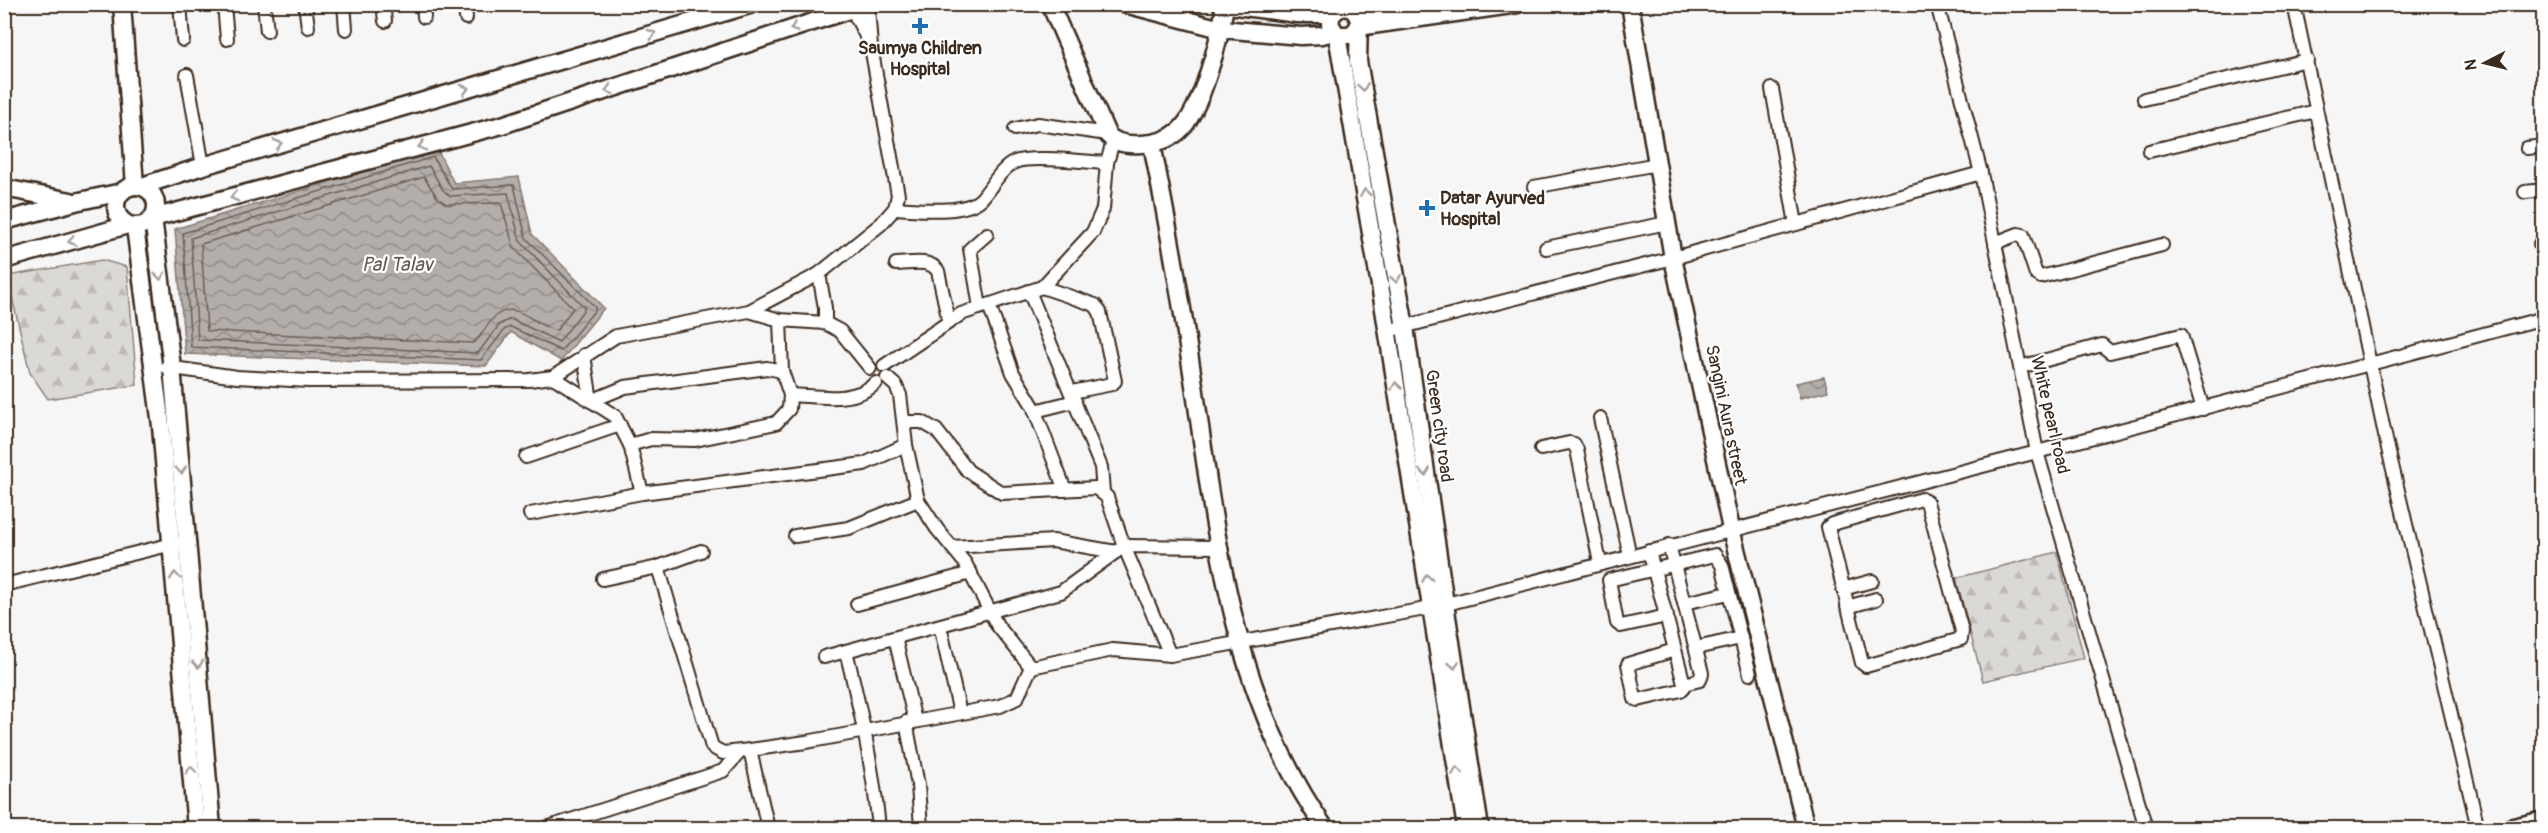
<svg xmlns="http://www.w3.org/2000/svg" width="2548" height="833" font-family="Pangolin,sans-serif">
<defs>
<pattern id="forest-firs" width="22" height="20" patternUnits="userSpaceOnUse" patternTransform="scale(1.5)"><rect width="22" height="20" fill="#dbd9d6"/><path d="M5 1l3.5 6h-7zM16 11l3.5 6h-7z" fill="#bdbab7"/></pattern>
<pattern id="water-waves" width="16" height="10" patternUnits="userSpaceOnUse" patternTransform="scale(1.5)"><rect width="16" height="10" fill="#b4aeaa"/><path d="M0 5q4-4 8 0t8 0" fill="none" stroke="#948e8a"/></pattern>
</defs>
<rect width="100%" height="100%" fill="#f7f6f6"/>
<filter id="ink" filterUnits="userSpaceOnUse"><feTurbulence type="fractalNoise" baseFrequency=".0167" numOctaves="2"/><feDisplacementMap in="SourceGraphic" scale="12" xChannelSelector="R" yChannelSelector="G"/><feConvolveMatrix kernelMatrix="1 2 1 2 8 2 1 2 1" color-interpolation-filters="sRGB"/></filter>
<g filter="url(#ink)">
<g fill="url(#forest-firs)" stroke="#8b827a" stroke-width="1.5">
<polygon points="102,260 127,267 137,385 48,399 30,373 7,276"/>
<polygon points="2057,552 2084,658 1983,681 1956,578"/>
</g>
<g fill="url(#water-waves)" stroke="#847972" stroke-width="1.5">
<polygon points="437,149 454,183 519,177 532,234 604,308 561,361 511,332 486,366 185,354 175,229"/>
<polygon points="1824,377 1828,391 1800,398 1796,383"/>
</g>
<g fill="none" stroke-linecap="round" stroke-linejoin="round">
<g stroke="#6b5f56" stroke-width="1.5">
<polygon points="433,157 452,189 514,185 526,238 595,307 595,310 561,351 511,327 505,329 481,360 191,347 183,233"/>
<polygon points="429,166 443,190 450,196 508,193 520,241 585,308 559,342 511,319 500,324 478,353 198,340 191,238"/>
<path d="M424,177L437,197L446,204L501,203L514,248L573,308L557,330C537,329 519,299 497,315C487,322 483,336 473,343L207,331L201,244Z"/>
</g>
<defs>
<g id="street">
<polyline points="180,4 183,40"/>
<polyline points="224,4 227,39"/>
<polyline points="264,4 267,31"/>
<polyline points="305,4 308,27"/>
<polyline points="344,4 346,29"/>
<polyline points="383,4 385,21"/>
<polyline points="423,4 424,17"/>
<polyline points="465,4 466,18"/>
<polyline points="1937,4 1981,173 2037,452 2146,828"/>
<polyline points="2294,4 2386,440 2478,828"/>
<polyline points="853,11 868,40"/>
<polyline points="187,75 203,166"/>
<polyline points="1772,89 1796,224"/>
<polyline points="2144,99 2307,60"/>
<polyline points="1015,129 1038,124 1107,134"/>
<polyline points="2527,148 2544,146"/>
<polyline points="2149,151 2316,111"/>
<polyline points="1534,187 1657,164"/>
<polyline points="2525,192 2544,190"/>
<path d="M895,208C917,209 964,215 981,199C992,187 1000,169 1015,162C1031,155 1087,162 1107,163"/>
<polyline points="1995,243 2018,234 2023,235 2036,274 2041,277 2162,245"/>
<polyline points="2540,244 2544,244"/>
<polyline points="1546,248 1667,223"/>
<path d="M896,264C910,264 929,258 938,271L949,322"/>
<polyline points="819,274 825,308 825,323 840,331 870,368"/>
<polyline points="1042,287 1095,305 1100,312 1115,381 1112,384 1072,392"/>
<polyline points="1029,291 1101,467 1103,492"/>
<polyline points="989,305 1013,373 1033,406 1065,490"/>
<polyline points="980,307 970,249 987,234"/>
<polyline points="749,311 780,320 825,323"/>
<polyline points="780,320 782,371"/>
<polyline points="1387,331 1673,258 1981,173"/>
<polyline points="584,355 591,401 625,387 767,368 782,371 790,395 789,409 776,423 695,440 651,439 630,445"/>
<polyline points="884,366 961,314 1042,287 1093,232 1103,209 1107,163 1113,141"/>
<polyline points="166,367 237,377 309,381 529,380 553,377 616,336 749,311 819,274 881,224 895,208 898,195 871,47 868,7"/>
<polyline points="2020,367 2102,345 2110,352 2181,335 2203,409"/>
<polyline points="553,377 615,416 630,445 642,493"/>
<polyline points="887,378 896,386 900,395 906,445 918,500 937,529 965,563 997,625 1031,667"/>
<path d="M790,395C819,396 853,404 876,383"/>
<polyline points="1035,411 1075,401"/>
<polyline points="1600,418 1630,556"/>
<polyline points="904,422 922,422 936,430 968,471 1002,493 1096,488 1107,497 1124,546 1170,655"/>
<polyline points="1541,449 1569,443 1574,444 1577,450 1600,563"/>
<polyline points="526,457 620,425"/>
<polygon points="1922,499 1927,502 1962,631 1961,639 1866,666 1862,663 1828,527 1832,524"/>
<polyline points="530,514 642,493 864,464 906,445"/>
<polyline points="795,536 849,528 918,500"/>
<polyline points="1669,545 1702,673 1700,680 1684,684"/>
<polyline points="952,547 1053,541 1116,552"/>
<polyline points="1649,551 1684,684 1684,687 1681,690 1638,700 1635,699 1628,664 1675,650"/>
<polyline points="658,567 701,551"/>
<polyline points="603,579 658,567 712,747 723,753 750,750 806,742 1000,706 1017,698 1031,667 1113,650 1170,655 1431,608 2037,452 2544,318"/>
<polyline points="4,585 177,543"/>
<polyline points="1843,589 1872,581"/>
<polyline points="1684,603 1729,593"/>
<polyline points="857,604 971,573"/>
<polyline points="1847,607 1876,599"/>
<polyline points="1667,616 1621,626 1617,623 1609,580 1715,555 1722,565 1750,674"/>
<polyline points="940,626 960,713"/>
<polyline points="895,638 915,721"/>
<polyline points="1696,648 1741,638"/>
<path d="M846,651C861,712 873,767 879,828"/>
<polyline points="824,657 1061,592 1124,546 1218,547"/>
<polyline points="906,722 918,785 921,828"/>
<polyline points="750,750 768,828"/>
<polyline points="546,828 723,771 740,752"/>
</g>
<g id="secondary">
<polyline points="122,4 135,186"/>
<path d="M1050,4L1107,134C1115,144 1128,145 1141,144C1155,144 1168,140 1179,131C1202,111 1220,36 1225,6"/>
<polyline points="1125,4 1221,29 1301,36 1322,35 1334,32"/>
<polyline points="1221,4 1297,14 1332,14"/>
<polyline points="1630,4 1673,258 1731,529 1806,828"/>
<polyline points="1357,13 1412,4"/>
<polyline points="1358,27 1518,4"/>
<path d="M1357,29L1351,35H1337L1330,24L1332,14L1340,8C1350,6 1356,10 1359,20L1358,61L1405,327L1445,604L1480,828"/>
<polyline points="1337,35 1383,303 1466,828"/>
<path d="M1152,144C1168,224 1182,304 1194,385C1217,541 1232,695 1325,828"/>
<circle cx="136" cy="206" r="20"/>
<polyline points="142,186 203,166 753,4"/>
<polyline points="4,188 71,201"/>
<polyline points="4,221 75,202 122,192"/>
<polyline points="135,227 161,426 196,828"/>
<polyline points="4,260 128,225"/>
<polyline points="212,828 172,367 153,218 502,125 849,10 862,10 870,4"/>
<polyline points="2509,828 2544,820"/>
</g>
</defs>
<use href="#street" stroke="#3b2a1e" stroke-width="16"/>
<use href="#secondary" stroke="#3b2a1e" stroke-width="21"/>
<use href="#street" stroke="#fff" stroke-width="12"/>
<use href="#secondary" stroke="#fff" stroke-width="16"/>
</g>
<defs><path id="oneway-chevron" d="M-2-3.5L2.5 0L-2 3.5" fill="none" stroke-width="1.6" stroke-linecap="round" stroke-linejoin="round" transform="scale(1.5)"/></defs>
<g stroke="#a79f9a">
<use href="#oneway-chevron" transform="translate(794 28) rotate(162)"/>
<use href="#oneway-chevron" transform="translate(652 34) rotate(-16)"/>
<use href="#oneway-chevron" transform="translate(1363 87) rotate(80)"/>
<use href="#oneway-chevron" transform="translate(465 89) rotate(-16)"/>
<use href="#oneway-chevron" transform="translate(609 90) rotate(162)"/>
<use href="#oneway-chevron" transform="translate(278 144) rotate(-16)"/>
<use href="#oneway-chevron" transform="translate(422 146) rotate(165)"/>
<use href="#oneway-chevron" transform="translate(1365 193) rotate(-99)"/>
<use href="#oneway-chevron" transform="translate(234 197) rotate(165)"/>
<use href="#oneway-chevron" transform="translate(72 241) rotate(164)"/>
<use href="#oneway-chevron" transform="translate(160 276) rotate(83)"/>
<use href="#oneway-chevron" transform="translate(1396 279) rotate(80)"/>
<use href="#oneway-chevron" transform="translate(1396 386) rotate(-99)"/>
<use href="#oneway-chevron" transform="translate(181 470) rotate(85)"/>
<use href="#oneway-chevron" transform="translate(1425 472) rotate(82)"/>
<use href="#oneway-chevron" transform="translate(175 576) rotate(-95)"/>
<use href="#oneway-chevron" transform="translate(1427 578) rotate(-99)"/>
<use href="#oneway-chevron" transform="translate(198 664) rotate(85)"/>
<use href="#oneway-chevron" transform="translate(1454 665) rotate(81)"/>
<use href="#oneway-chevron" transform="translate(191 770) rotate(-95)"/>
<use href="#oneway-chevron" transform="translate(1457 771) rotate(-99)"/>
</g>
</g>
<g fill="#1f6fb2" stroke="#fff" stroke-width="2">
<path d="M917 17h6v6h6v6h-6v6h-6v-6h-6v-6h6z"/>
<path d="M1424 199h6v6h6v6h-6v6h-6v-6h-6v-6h6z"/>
</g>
<g text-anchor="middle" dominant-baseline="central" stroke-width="4.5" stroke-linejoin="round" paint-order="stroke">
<g font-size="18" font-weight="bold" fill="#3b2a1e" stroke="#fff">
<text x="920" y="48">Saumya Children<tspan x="920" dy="21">Hospital</tspan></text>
<text x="1440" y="198" text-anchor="start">Datar Ayurved<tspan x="1440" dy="21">Hospital</tspan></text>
</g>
<g font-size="18" fill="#3b2a1e" stroke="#fff">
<text transform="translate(1726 415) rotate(78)">Sangini Aura street</text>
<text transform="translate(2050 415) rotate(77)">White pearl road</text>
<text transform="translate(1439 426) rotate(82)">Green city road</text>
</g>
<g font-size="20" font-style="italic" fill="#65584f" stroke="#fff">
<text x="397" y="264">Pal Talav</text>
</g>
</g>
<rect width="2548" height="833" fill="none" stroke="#fff" stroke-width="24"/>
<rect x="12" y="12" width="2524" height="809" fill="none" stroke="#3b2a1e" stroke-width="2" filter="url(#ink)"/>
<g transform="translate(2485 63) rotate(263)" stroke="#ffffff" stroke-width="4.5" paint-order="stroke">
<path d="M0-4.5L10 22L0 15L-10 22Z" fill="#3b2a1e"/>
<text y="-9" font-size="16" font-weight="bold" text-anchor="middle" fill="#3b2a1e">N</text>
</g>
</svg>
